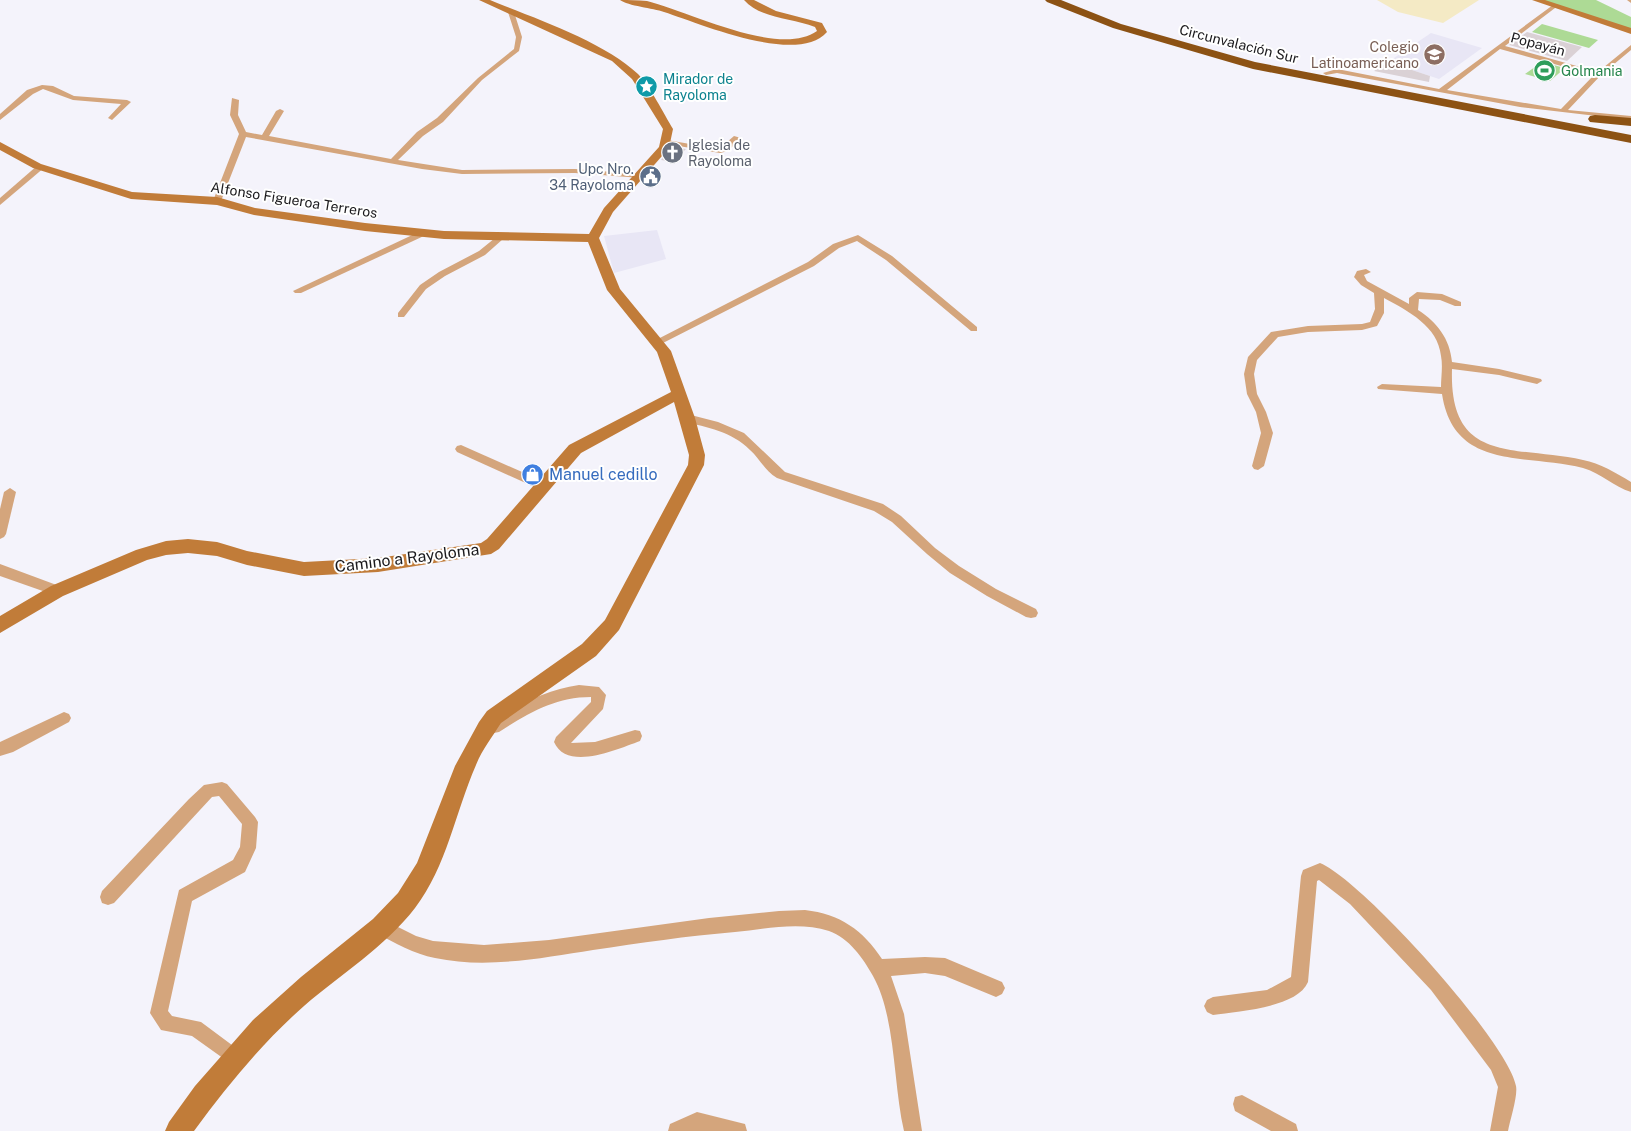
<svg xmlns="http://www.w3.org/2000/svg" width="1631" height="1131" font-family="'Public Sans',sans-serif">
<rect width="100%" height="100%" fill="#f4f3fb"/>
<g fill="#e8e6f5">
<polygon points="1431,33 1482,48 1439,79 1388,62"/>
<polygon points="657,230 666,259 614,273 604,236"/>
</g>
<g fill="#adda95">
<polygon points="1542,0 1596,0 1631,17 1631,30"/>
<polygon points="1542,24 1598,40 1589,48 1532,32"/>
<polygon points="1542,62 1565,68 1550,81 1525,74"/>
</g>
<polygon fill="#f4eac5" points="1377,0 1479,0 1443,23 1398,12"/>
<g fill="#dad1d5">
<polygon points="1527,32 1582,47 1567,61 1509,45"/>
<polygon points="1388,62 1430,76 1429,82 1374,71"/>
<polygon points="671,147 686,149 673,162 661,160"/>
</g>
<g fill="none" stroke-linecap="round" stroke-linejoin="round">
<g fill="#d4a57c" fill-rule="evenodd">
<polygon points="1627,0 1631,0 1631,3"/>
<path d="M1553,5L1556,7L1555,8L1505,46L1598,72L1631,45V50L1601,75L1568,110L1631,116V120L1520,107L1337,73L1326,75L1323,73L1337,69L1439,89ZM1500,49L1594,75L1561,109L1447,90Z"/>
<polygon points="511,10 514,12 522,37 519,51 482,80 443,122 423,136 398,160 462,170 575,169 638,174 642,176 641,178 575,173 462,174 422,169 246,137 221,201 217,204 213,201 239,134 230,115 232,98 239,100 238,115 246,132 262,135 276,111 280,109 284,111 269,136 391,159 417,132 437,118 478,78 514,49 516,37 508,12"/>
<polygon points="42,85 53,86 74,96 127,100 131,102 112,120 108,118 121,104 73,100 43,89 33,94 0,120 0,114 27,90"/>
<polygon points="734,136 741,138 728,151 720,153 667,144 663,142 667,140 719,149"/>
<polygon points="38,165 45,167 0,205 0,198"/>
<polygon points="423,230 427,233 426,235 301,293 295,293 293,291"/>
<polygon points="500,234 504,237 503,239 485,255 445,276 426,289 404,317 398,317 398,313 420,285 439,272 479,251"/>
<polygon points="858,235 892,256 977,327 977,331 971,331 886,260 857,241 839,248 814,266 661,344 657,345 652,342 808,262 833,244"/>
<path d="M1366,269L1371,272L1364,275L1367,281L1409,304V298L1417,292L1442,294L1461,302V306H1455L1440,300L1419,299L1418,310C1437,322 1450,339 1452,362L1499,369L1541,379L1542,381L1537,384L1499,375L1452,369C1449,465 1515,445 1583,460C1600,463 1616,473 1631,482V492C1614,487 1601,473 1583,468C1527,453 1454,472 1442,394L1378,389L1377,387L1382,384L1441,387C1441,377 1443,366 1441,356C1438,326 1408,311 1384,298V313L1377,326L1362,330L1308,332L1278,337L1257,360L1254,374L1257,394L1266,412L1273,433L1264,466L1258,470L1254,469L1252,466L1261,433L1256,412L1247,394L1244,374L1248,357L1271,332L1308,326L1362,324L1370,322L1375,309L1374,293L1361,285L1354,277L1357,271Z"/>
<path d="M687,414L718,422L744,433L785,472L883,504L901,516L935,548L959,566L996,589L1036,609L1038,613L1036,617L1031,618L1026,617L987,596L950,573L927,554L892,522L874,511L777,478C765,471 760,459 750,450C731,431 708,428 683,421L682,418L683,415Z"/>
<polygon points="461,445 547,483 549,486 547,489 539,489 457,452 455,449 457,446"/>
<polygon points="10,488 16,492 6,534 4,537 0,539 0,509 4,492"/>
<polygon points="0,564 62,587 63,591 62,595 57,596 0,576"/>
<path d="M579,685L599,687L606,695L603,709L571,743L595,742L635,730L640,731L642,736L640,741C618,749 567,772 554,742L556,737L591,702V697C555,697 529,713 499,732L494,733L489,732L487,727L489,722C518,705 545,690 579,685Z"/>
<polygon points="64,712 69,714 71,718 69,722 13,752 0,756 0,742"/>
<polygon points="222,782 227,784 255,817 258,822 256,848 245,872 192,901 168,1011 172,1016 201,1022 240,1051 243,1057 240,1063 234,1066 192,1036 161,1030 150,1013 179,890 233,860 240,847 242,824 219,796 212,797 114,903 108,905 102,903 100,897 102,891 189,799 204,785"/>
<path d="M1320,863C1362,880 1508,1042 1516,1086C1518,1096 1510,1120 1508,1131H1490L1498,1087L1491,1070L1431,990L1350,904L1319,880L1317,881L1308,982C1297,1008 1238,1011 1213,1015L1207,1012L1204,1006L1207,1000L1213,997L1267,990L1291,977L1301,876L1303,870Z"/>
<path d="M805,910C840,914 863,930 882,959L925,957L945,958L1002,982L1005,988L1002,994L996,997L945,976L925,973L891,976L904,1014L922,1131H904C893,1084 896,1017 873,976C863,958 849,938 829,931C799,921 765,929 735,932C687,936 640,943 593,950C542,958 486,969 435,958C414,954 395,943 376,933L374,927L376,921L382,919L416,936L433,941L484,945L549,940L709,918L779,911Z"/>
<polygon points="1242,1095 1296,1124 1298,1131 1271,1131 1235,1111 1233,1104 1235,1097"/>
<polygon points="697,1112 745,1124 747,1131 668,1131 670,1124"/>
</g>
<g fill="#c17c39" fill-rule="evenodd">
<path d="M479,0H490C534,18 605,42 638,74C650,86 664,114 673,129L669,148L613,212L599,238L620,289L671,351L695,418L705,455L704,465L619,630L596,656L501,723C492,737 482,750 476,765C455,813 447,866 415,908C385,947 341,974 304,1006C262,1043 227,1086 194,1131H165L169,1122L195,1086L253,1020L301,977L373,919L398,893L417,863L455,766L479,722L487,711L582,644L605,620L688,465L689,455L674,402L581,453L499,549L491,554L378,572L304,576L247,565L217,556L188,553L166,555L147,560L63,596L0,633V616L51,586L136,550L166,541L188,539L217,542L247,551L304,562L378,558L481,543L487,539L569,445L671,392L657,352L607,290L588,242L444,239L365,231L254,215L217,205L131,199L33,168L0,150V142L41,164L132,192L217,197L255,208L365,223L444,231L589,234L604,208L659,147L663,129L632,79L612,61Z"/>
<path d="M620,0C629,0 638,0 647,1C688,11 779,58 817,31L815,27C792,18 761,19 744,0H754L776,11L822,23L827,32C797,66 699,23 664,12C653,8 628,6 620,0Z"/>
<polygon points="1532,0 1545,0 1631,28 1631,34"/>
</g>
<g fill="#8c5214" fill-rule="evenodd">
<polygon points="1045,0 1061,0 1121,24 1255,62 1631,135 1631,143 1253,69 1113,28 1047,2"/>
<polygon points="1595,115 1631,118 1631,126 1590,122 1588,119 1590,116"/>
</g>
</g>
<defs>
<symbol id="school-disc" viewBox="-11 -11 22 22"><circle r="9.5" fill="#8d6e63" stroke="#fff"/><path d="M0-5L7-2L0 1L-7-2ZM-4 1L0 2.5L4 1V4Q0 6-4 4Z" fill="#fff"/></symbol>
<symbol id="stadium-disc" viewBox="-11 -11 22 22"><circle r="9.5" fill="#2e9e5b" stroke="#fff"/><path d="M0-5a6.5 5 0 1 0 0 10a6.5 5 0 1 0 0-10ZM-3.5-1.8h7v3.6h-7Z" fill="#fff"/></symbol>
<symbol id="sight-disc" viewBox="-11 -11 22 22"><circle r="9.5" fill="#0f9aa8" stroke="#fff"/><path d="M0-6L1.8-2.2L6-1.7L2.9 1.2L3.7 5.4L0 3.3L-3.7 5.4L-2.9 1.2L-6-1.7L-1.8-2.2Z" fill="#fff"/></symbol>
<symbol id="church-disc" viewBox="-11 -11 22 22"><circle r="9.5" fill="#6b7280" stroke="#fff"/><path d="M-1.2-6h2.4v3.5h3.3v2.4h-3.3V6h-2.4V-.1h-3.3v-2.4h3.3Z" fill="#fff"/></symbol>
<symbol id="civic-disc" viewBox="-11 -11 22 22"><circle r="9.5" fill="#5c6f8a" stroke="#fff"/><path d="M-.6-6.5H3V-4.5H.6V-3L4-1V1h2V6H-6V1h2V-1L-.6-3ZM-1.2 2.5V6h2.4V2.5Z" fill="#fff"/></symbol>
<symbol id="shop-disc" viewBox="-11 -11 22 22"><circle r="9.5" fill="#3f7fe0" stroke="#fff"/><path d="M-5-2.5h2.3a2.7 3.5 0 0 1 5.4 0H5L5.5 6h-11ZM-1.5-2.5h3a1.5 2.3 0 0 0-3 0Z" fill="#fff"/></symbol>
</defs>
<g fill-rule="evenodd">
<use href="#school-disc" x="1422" y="42" width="25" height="25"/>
<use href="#stadium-disc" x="1532" y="58" width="25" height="25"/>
<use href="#sight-disc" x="634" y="74" width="25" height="25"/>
<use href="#church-disc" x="660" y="140" width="25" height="25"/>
<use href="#civic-disc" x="638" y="164" width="25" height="25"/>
<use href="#shop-disc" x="520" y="462" width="25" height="25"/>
</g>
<g text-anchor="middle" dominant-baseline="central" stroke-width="4" stroke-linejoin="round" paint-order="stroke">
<g font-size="14" fill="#1b1a1d" stroke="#fff">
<text transform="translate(1239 44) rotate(14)">Circunvalación Sur</text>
<text transform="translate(1538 44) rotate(15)">Popayán</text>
<text transform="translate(294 200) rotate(9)">Alfonso Figueroa Terreros</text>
</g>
<g font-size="14" fill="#785e54" stroke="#fff" text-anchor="end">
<text x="1419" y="47">Colegio<tspan x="1419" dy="16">Latinoamericano</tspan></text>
</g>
<g font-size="14" fill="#27864d" stroke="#fff" text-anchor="start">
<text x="1561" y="71">Golmania</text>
</g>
<g font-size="14" fill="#0d838f" stroke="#fff" text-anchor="start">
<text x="663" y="79">Mirador de<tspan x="663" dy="16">Rayoloma</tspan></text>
</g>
<g font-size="14" fill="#5b616d" stroke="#fff" text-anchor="start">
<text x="688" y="145">Iglesia de<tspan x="688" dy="16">Rayoloma</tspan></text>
</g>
<g font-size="14" fill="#4e5e75" stroke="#fff" text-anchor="end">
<text x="634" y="169">Upc Nro.<tspan x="634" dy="16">34 Rayoloma</tspan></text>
</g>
<g font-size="16" fill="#366cbe" stroke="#fff" text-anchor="start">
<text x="549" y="474">Manuel cedillo</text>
</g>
<g font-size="16" fill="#1b1a1d" stroke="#fff">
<text transform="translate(407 558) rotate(-7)">Camino a Rayoloma</text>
</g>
</g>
</svg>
